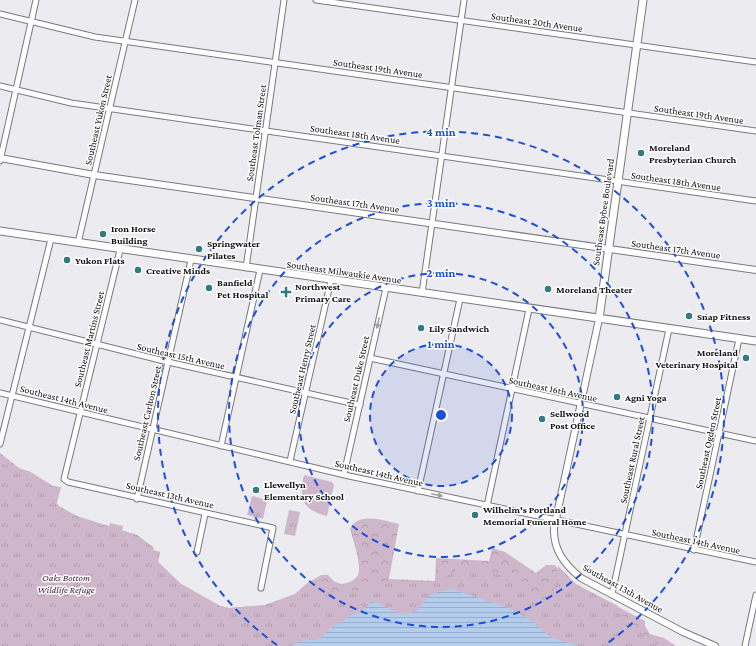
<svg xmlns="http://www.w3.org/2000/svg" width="756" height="646" font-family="'Crimson Pro',serif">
<defs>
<pattern id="forest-crowns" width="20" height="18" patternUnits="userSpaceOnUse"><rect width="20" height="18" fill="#cfb7cb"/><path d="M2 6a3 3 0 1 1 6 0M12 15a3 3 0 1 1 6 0" fill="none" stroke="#b19cad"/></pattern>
<pattern id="park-tufts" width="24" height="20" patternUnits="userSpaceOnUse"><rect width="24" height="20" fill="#cfb7cb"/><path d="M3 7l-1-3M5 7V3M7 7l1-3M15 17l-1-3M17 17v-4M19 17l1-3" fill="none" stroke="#b19cad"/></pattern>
<pattern id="water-rules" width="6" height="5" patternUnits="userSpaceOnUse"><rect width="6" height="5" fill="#b4cdec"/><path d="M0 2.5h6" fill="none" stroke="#9aafc9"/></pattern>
</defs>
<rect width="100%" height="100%" fill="#ecebf0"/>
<path fill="url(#forest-crowns)" d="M0,453L41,485L59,506L77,516L137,535L154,548L153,550L160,552L158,562L181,584L220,606L229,608L265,605L295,594L306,584L321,575H328L335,582L342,584C347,583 355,581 358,575C362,565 353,540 350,529C358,511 385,521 399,524L389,579L435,581L436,558L489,561L492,548L505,552L536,573L546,565H555L565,579L645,621V626L650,634L664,638L676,646H578L315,640L0,531Z"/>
<g fill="url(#park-tufts)">
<polygon points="2,464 29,471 53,486 61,487 54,514 109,527 110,523 123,526 122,531 137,535 154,548 153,550 160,552 158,562 181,584 220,606 229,608 265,605 315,587 346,594 390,583 435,583 460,568 485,567 550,604 558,566 576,584 618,606 617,612 660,646 0,646 0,472"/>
<polygon points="252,496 267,500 263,519 247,515"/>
<polygon points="289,510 300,512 295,536 284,534"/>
</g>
<path fill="#cfb7cb" d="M304,475L332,482L334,485L327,516C303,510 298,499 304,475Z"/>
<path fill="url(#water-rules)" d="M452,589L509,608L532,621L552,638L578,646H291L301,641L320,639L329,629L341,623L352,614L360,613L371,602C383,603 389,611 400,613C422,617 420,600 433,594C439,591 446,591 452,589Z"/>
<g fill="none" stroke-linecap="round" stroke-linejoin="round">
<defs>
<g id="minor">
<polyline points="316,0 756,62"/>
<polyline points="0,14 95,37 756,131"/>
<polyline points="0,86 71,103 756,201"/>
<polyline points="0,161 36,0"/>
<polyline points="78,243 135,0"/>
<polyline points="120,250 64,479 68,482 273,528 261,588"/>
<polyline points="246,268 284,0"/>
<polyline points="422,293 464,0"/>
<polyline points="0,320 168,362 360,405"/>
<polyline points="370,358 756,441"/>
<polyline points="0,393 349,476 756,562"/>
<polyline points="0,444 51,239"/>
<polyline points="221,446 260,270"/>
<polyline points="290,461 331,280"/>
<polyline points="344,474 386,288"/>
<polyline points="418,491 460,299"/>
<polyline points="137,499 191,260"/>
<polyline points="487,506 529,309"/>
<polyline points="694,550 739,339"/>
<polyline points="197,552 205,514"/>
<polyline points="612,594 669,329"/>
<polyline points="745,646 756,595"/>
</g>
<g id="tertiary">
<polyline points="0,158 94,175 756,270"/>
<path d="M599,319L554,528C553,550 565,565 581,578L683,632L715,646"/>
</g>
<g id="secondary">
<polyline points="0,231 756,341"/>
<polyline points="599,319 643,0"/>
</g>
</defs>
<use href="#minor" stroke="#79797d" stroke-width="7"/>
<use href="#tertiary" stroke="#79797d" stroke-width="8"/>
<use href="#secondary" stroke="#79797d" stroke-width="9"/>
<use href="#minor" stroke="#fff" stroke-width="5"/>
<use href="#tertiary" stroke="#fff" stroke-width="6"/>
<use href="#secondary" stroke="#fff" stroke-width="7"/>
</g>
<defs><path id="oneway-solid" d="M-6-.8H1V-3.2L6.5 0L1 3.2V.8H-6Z"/></defs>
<g fill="#9f9fa0">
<use href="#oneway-solid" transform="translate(378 323) rotate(102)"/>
<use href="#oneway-solid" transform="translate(437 495) rotate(12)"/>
</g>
<circle cx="441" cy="415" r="71" fill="#1d4ed8" fill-opacity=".12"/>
<g fill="none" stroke="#1d4ed8" stroke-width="2" stroke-dasharray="7 5">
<circle cx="441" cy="415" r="71"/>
<circle cx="441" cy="415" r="142"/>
<circle cx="441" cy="415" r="212"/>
<path d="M277 645A283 283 0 1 1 605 645"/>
</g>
<g fill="#337c7e" stroke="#fff" stroke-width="1.5">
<circle cx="641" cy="153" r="4"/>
<circle cx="103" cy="234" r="4"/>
<circle cx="199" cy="249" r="4"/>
<circle cx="67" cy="260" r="4"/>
<circle cx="138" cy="270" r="4"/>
<circle cx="209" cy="288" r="4"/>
<circle cx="548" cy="289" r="4"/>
<path d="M284 286h4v4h4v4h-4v4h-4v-4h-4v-4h4z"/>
<circle cx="689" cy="316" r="4"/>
<circle cx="421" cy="328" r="4"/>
<circle cx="746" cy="358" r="4"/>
<circle cx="617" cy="397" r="4"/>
<circle cx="542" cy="419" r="4"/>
<circle cx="256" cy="490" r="4"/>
<circle cx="475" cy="515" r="4"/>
</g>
<g text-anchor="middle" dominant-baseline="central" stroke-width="3" stroke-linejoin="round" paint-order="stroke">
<g font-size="10" fill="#0f0f11" stroke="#fff">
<text transform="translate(537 22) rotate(8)">Southeast 20th Avenue</text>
<text transform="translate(378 68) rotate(8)">Southeast 19th Avenue</text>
<text transform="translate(699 114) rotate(8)">Southeast 19th Avenue</text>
<text transform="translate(98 120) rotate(-77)">Southeast Yukon Street</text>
<text transform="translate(256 133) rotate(-82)">Southeast Tolman Street</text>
<text transform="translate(355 134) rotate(8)">Southeast 18th Avenue</text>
<text transform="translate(676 181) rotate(8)">Southeast 18th Avenue</text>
<text transform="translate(355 203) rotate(8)">Southeast 17th Avenue</text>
<text transform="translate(603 212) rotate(-82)">Southeast Bybee Boulevard</text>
<text transform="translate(676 249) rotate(8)">Southeast 17th Avenue</text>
<text transform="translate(344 272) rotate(8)">Southeast Milwaukie Avenue</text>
<text transform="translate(89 339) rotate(-76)">Southeast Martins Street</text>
<text transform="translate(181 356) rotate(13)">Southeast 15th Avenue</text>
<text transform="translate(302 369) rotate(-77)">Southeast Henry Street</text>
<text transform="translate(356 379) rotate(-77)">Southeast Duke Street</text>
<text transform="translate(553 389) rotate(12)">Southeast 16th Avenue</text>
<text transform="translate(64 399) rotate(14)">Southeast 14th Avenue</text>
<text transform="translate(147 413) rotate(-77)">Southeast Carlton Street</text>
<text transform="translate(708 443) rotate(-78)">Southeast Ogden Street</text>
<text transform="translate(632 460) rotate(-78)">Southeast Rural Street</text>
<text transform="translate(379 473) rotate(13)">Southeast 14th Avenue</text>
<text transform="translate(170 495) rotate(13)">Southeast 13th Avenue</text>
<text transform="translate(696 541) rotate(12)">Southeast 14th Avenue</text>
<text transform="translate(623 588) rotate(29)">Southeast 13th Avenue</text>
</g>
<g font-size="10" font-weight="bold" fill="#0f0f11" stroke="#fff" text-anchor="start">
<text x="649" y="147">Moreland<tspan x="649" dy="12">Presbyterian Church</tspan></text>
<text x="111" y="228">Iron Horse<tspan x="111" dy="12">Building</tspan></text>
<text x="207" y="243">Springwater<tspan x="207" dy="12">Pilates</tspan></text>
<text x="75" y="260">Yukon Flats</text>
<text x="146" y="270">Creative Minds</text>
<text x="217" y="282">Banfield<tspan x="217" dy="12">Pet Hospital</tspan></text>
<text x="295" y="286">Northwest<tspan x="295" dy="12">Primary Care</tspan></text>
<text x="556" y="289">Moreland Theater</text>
<text x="697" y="316">Snap Fitness</text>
<text x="429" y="328">Lily Sandwich</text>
<text x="738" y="352" text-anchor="end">Moreland<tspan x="738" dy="12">Veterinary Hospital</tspan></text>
<text x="625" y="397">Agni Yoga</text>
<text x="550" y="413">Sellwood<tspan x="550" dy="12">Post Office</tspan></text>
<text x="264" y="484">Llewellyn<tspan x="264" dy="12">Elementary School</tspan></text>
<text x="483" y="509">Wilhelm's Portland<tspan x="483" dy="12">Memorial Funeral Home</tspan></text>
</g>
<g font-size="10" font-style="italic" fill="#40193d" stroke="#fff">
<text x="66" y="577">Oaks Bottom<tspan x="66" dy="12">Wildlife Refuge</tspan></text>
</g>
</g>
<circle cx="441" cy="415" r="6" fill="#1d4ed8" stroke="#fff" stroke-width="2"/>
<g font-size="12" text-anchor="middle" font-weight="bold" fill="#1d4ed8" stroke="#fff" stroke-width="3" stroke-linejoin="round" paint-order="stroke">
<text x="441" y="136">4 min</text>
<text x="441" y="207">3 min</text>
<text x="441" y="277">2 min</text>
<text x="441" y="348">1 min</text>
</g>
</svg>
